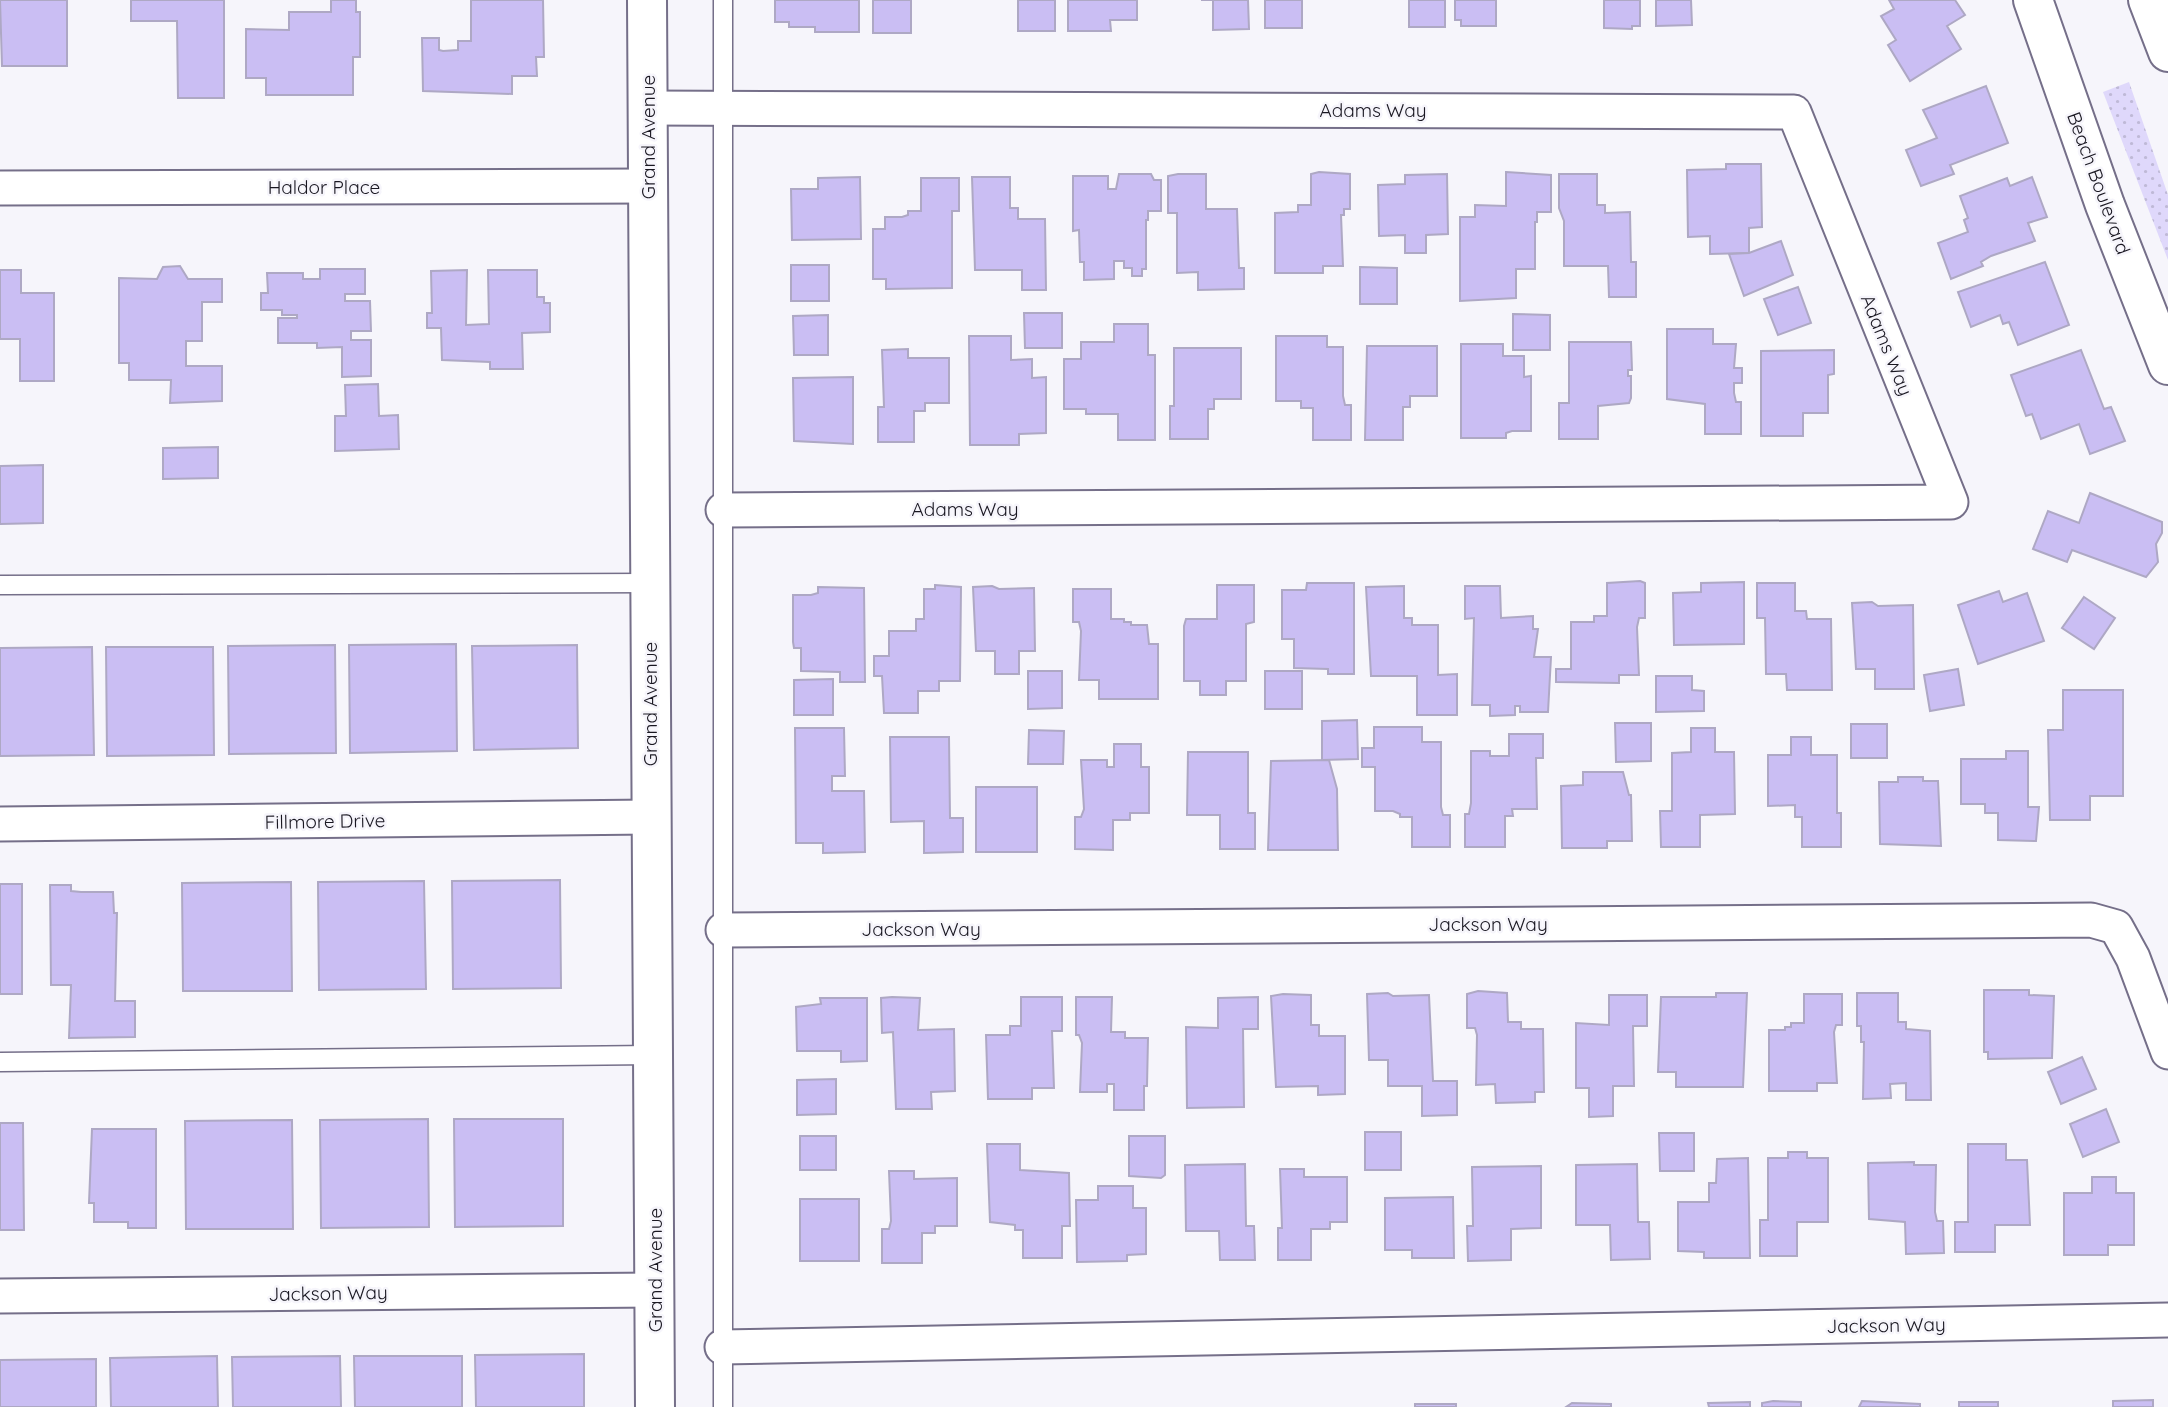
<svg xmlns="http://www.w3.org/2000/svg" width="2168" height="1407" font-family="Quicksand,sans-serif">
<defs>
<pattern id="garden-dots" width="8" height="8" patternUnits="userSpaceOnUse" patternTransform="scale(1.75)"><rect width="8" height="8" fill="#dfd8fb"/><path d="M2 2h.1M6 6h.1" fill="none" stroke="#bfb9d7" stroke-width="1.8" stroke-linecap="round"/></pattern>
</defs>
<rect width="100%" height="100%" fill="#f6f5fb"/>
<polygon fill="url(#garden-dots)" points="2129,82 2168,195 2168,260 2103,92"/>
<g fill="#cabef3" stroke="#aea8c4" stroke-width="2">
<polygon points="0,0 67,0 67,66 2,66"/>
<polygon points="131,0 224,0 224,98 178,98 177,21 131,21"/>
<polygon points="331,0 356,0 356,12 360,12 360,57 353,57 353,95 266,95 266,78 246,78 246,29 289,30 289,12 331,12"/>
<polygon points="471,0 543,0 544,57 536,57 537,76 512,76 512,94 423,91 422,38 439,38 439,50 443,51 458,50 458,41 471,41"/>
<polygon points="775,0 859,0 859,32 815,32 815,27 789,27 789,22 775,22"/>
<rect x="873" y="0" width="38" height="33"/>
<rect x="1018" y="0" width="37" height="31"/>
<polygon points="1068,0 1137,0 1137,20 1110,20 1111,31 1068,31"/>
<polygon points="1201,0 1248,0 1249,29 1213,30 1213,0"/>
<rect x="1265" y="0" width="37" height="28"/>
<rect x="1409" y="0" width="36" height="27"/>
<polygon points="1455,0 1496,0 1496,26 1461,26 1461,20 1455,20"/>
<polygon points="1604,0 1640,0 1640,26 1632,26 1632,29 1604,28"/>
<polygon points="1656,0 1691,0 1692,25 1656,26"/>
<polygon points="1889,0 1955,0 1965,15 1947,26 1961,49 1910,81 1888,45 1896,40 1881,16 1894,9"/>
<polygon points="1986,86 2008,143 1950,165 1954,174 1921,186 1906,150 1937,138 1923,110"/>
<polygon points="1726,164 1761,164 1762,227 1749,228 1749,253 1710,254 1710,236 1688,237 1687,170 1726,169"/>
<polygon points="1319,172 1350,174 1350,209 1344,209 1344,215 1341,215 1343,266 1323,266 1323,273 1275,273 1275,213 1298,212 1298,205 1311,205 1311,174"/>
<polygon points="1506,172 1551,175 1551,212 1537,212 1537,222 1535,222 1535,269 1516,269 1516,298 1460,301 1460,217 1475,217 1475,205 1506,206"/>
<polygon points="1119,174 1151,174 1154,180 1161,180 1161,211 1148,211 1148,220 1146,220 1146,269 1142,269 1142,276 1132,276 1132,268 1124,268 1124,261 1114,261 1114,279 1084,280 1084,262 1080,262 1079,230 1073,231 1073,176 1108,176 1108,189 1116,189"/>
<polygon points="1178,174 1206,174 1206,209 1237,209 1239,268 1244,268 1244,289 1198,290 1198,272 1177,273 1177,213 1168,213 1168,176"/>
<polygon points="1447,174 1448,234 1426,235 1426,253 1405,253 1405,235 1379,236 1378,185 1405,184 1405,175"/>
<polygon points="1559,174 1597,174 1597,205 1605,205 1605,213 1630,212 1631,262 1636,262 1636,297 1609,297 1608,266 1564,266 1564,221 1559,208"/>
<polygon points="860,177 861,239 792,240 791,189 818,189 818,178"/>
<polygon points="972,177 1010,177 1010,208 1018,208 1018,219 1045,219 1046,290 1022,290 1022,270 975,270"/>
<polygon points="2032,177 2047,217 2028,223 2035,241 1991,256 1981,262 1983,266 1951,279 1938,243 1968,232 1964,220 1968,218 1960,196 2007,178 2010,186"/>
<polygon points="921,178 959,178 959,211 952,211 952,288 886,289 886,279 873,279 873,229 885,229 885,217 902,217 908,215 908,211 921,211"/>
<polygon points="1781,241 1793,275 1744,296 1729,254 1749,253"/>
<polygon points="2045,262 2069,325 2018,345 2009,322 2003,324 2000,315 1971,327 1958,292"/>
<rect x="791" y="265" width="38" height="36"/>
<polygon points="180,266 188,279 222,279 222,302 202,302 202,341 186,341 186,366 222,366 222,401 170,403 171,380 129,380 129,363 119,363 119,278 157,279 163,267"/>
<polygon points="1360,267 1397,268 1397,304 1360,304"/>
<polygon points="320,269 365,269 365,294 345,294 345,301 370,301 371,331 351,331 351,340 371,340 371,376 342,377 342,347 317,348 317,343 278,343 278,318 297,318 297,315 282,315 282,310 261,310 261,293 268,293 267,273 303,273 303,279 320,279"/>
<polygon points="0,270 21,270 21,293 54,293 54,381 20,381 20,339 0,339"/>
<polygon points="467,270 466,325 489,324 488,270 537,270 537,297 544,297 544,303 550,303 550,332 522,333 523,369 490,369 490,362 442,360 441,328 427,328 427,313 432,313 431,271"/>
<polygon points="1798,287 1811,323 1778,335 1764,299"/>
<polygon points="1024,313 1062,313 1062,348 1025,348"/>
<polygon points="1513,314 1550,315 1550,350 1513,350"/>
<polygon points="828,315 828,355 794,355 793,316"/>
<polygon points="1114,324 1148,324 1148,355 1155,355 1155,440 1118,440 1118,414 1086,414 1086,409 1064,409 1064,359 1081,359 1081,342 1114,342"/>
<polygon points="1667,329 1713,329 1713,344 1736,344 1734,368 1742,368 1742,383 1734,383 1734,393 1736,402 1741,402 1741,434 1705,434 1705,404 1667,399"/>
<polygon points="969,336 1011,336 1011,360 1032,359 1032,378 1046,377 1046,433 1019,434 1019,445 970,445"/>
<polygon points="1276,336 1327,336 1327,347 1343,347 1343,396 1345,405 1351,405 1351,440 1313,440 1313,408 1301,408 1301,401 1276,401"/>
<polygon points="1569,342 1631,342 1632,370 1628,370 1628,376 1631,376 1631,398 1629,403 1598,406 1598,439 1559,439 1559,403 1569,403"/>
<polygon points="1461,344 1503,344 1503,356 1524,356 1524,377 1531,376 1531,431 1512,431 1506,433 1506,438 1461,438"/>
<polygon points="1367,346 1437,346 1437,396 1410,396 1410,407 1403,407 1403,440 1365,440"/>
<polygon points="1174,348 1241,348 1241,399 1214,399 1214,409 1208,409 1208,439 1170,439 1170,406 1174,406"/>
<polygon points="908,349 908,358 949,358 949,403 925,403 925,411 914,411 914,442 878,442 878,407 884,407 882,350"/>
<polygon points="1834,350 1834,374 1828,375 1828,413 1803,413 1803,436 1761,436 1761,351"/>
<polygon points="2081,350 2104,409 2111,407 2125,441 2090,454 2079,424 2041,439 2032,414 2026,416 2011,375"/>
<polygon points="853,377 853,444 794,441 793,378"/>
<polygon points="378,384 379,416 398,415 399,449 335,451 335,416 346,416 345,385"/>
<polygon points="218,447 218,478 163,479 163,448"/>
<polygon points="43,465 43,523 0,524 0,466"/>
<polygon points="2090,493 2162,522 2162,533 2156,544 2158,562 2146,577 2072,550 2067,562 2033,549 2048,511 2079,523"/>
<polygon points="1640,581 1645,583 1645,618 1639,618 1637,627 1639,675 1619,675 1619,683 1556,682 1556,669 1571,669 1571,622 1594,622 1594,616 1607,616 1607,583"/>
<polygon points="1744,582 1744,644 1674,645 1673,593 1701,592 1701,583"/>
<polygon points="1307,583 1354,583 1354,674 1328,674 1328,669 1294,668 1294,639 1282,639 1282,590 1306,590"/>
<polygon points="1757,583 1795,583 1795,611 1806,611 1807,619 1831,619 1832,690 1787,690 1786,674 1766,674 1765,618 1757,618"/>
<polygon points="935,585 961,587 960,681 939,681 939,691 918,691 918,713 884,713 882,676 874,676 874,656 889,656 889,631 916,631 916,619 924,619 924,589 935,589"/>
<polygon points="1217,585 1254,585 1254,622 1246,624 1246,681 1226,681 1226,695 1200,695 1200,681 1184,681 1184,626 1186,619 1217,619"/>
<polygon points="992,586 999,589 1034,588 1035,651 1019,651 1019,674 995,674 995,651 976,651 973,587"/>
<polygon points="1404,586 1404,618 1412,618 1412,625 1438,625 1438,675 1457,674 1457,715 1417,715 1417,676 1371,676 1366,587"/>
<polygon points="1465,586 1500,586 1501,618 1533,616 1533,629 1538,629 1534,657 1551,657 1548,712 1520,712 1520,706 1515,706 1515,715 1490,716 1490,705 1472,705 1474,618 1465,619"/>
<polygon points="818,587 864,588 865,682 840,682 840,672 801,671 801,648 794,648 793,642 793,595 811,595 818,593"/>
<polygon points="1073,589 1111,589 1111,619 1124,619 1124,622 1131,622 1131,625 1147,625 1149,644 1158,644 1158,699 1099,699 1099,680 1079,680 1081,631 1079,622 1073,622"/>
<polygon points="1999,591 2003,602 2027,593 2044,641 1978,664 1958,605"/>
<polygon points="2084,597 2115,618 2094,649 2062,628"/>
<polygon points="1872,602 1878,606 1913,605 1914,689 1875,689 1875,669 1856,669 1852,603"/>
<polygon points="456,644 457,751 350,753 349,645"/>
<polygon points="335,645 336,753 229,754 228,646"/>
<polygon points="577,645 578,748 474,750 472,646"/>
<polygon points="92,647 94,755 0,756 0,648"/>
<polygon points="106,647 213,647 214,755 107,756"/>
<polygon points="1958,669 1964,705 1930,711 1924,675"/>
<polygon points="1028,671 1062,671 1062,708 1028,709"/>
<rect x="1265" y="671" width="37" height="38"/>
<polygon points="1656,676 1692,676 1692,690 1704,691 1704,711 1656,712"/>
<polygon points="833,679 833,715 794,715 794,680"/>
<polygon points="2063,690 2123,690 2123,796 2090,796 2090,820 2050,820 2048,730 2063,730"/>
<polygon points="1357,720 1358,759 1322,760 1322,721"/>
<polygon points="1615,723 1651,723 1651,761 1616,762"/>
<rect x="1851" y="724" width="36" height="34"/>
<polygon points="1374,727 1422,727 1422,742 1441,742 1441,807 1443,815 1450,815 1450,847 1412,847 1412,817 1400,817 1400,814 1393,811 1375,811 1375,767 1362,767 1362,748 1374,748"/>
<polygon points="795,728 844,728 845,776 832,776 832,791 864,791 865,852 823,853 823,843 796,843"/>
<polygon points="1691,728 1715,728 1715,752 1734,752 1735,814 1700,815 1700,847 1661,847 1660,811 1672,811 1672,753 1691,752"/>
<polygon points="1029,730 1064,731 1063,764 1028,764"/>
<polygon points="1509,734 1543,734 1543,758 1536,758 1537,809 1512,809 1513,816 1505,816 1505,847 1465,847 1465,814 1469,814 1471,803 1471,751 1490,751 1490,756 1509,756"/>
<polygon points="890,737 949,737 950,818 963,818 963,852 924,853 924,821 891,822"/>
<polygon points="1791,737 1811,737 1811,755 1837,755 1837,813 1841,813 1841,847 1802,847 1802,817 1795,817 1795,805 1768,806 1768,755 1791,755"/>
<polygon points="1114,744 1141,744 1141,767 1149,767 1149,813 1130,813 1130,820 1113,820 1113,850 1075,849 1075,817 1081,817 1084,809 1081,760 1107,760 1107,767 1114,767"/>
<polygon points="2006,751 2028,751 2028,807 2039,807 2036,841 1998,840 1998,813 1985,813 1985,804 1961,804 1961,759 2006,759"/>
<polygon points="1188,752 1248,752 1248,813 1255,813 1255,849 1220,849 1220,815 1187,815"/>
<polygon points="1329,760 1337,789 1338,850 1268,850 1271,761"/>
<polygon points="1583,772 1623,772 1629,795 1631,795 1632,841 1607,841 1607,848 1562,848 1561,786 1583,785"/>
<polygon points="1898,777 1923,777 1923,781 1938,781 1941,846 1880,844 1879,782 1898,782"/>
<rect x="976" y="787" width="61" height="65"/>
<polygon points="560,880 561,988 453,989 452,881"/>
<polygon points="424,881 426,989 319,990 318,882"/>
<polygon points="291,882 292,991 183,991 182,883"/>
<rect x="0" y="884" width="22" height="110"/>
<polygon points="50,885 71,885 71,891 81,892 113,892 114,913 117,913 115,1001 135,1001 135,1037 69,1038 71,985 51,985"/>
<polygon points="1984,990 2029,990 2029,995 2054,996 2052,1058 1988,1059 1988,1052 1984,1052"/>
<polygon points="1478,991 1507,993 1508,1022 1521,1022 1521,1029 1543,1029 1544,1092 1535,1092 1535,1102 1496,1103 1495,1084 1476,1085 1477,1035 1475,1028 1467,1028 1467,994"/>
<polygon points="1388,993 1393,996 1429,995 1433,1081 1457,1081 1457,1115 1422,1116 1422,1086 1388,1086 1388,1060 1369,1060 1367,994"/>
<polygon points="1716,993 1747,993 1743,1087 1676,1087 1676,1072 1658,1072 1661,997 1716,997"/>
<polygon points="1857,993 1898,993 1898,1022 1906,1022 1906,1029 1930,1031 1931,1100 1906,1100 1906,1083 1890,1084 1891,1098 1863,1099 1864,1042 1861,1042 1861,1026 1857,1026"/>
<polygon points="1283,994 1311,995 1311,1025 1319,1025 1319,1036 1345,1036 1345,1094 1318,1095 1318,1086 1276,1087 1271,996"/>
<polygon points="1804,994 1842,994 1842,1025 1836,1025 1834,1032 1837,1083 1817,1083 1817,1091 1769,1091 1769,1030 1785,1030 1785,1027 1791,1027 1791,1023 1804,1023"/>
<polygon points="1609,995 1647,995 1647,1026 1633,1026 1634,1086 1613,1086 1613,1116 1589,1117 1589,1088 1576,1088 1576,1023 1609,1025"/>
<polygon points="892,997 920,998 918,1030 954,1029 955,1091 931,1092 932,1109 896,1109 893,1032 882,1033 881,998"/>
<polygon points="1021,997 1062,997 1062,1031 1052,1031 1054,1088 1032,1088 1032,1099 988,1099 986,1035 1010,1035 1010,1026 1021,1026"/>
<polygon points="1076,997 1112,997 1111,1032 1125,1032 1125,1038 1148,1038 1147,1086 1144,1086 1144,1110 1114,1110 1114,1084 1107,1084 1107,1092 1080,1092 1082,1043 1079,1035 1076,1035"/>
<polygon points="1258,997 1258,1029 1243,1029 1244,1107 1187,1108 1186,1027 1218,1028 1218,998"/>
<polygon points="820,998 867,998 867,1061 841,1062 841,1051 797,1051 796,1007 821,1004"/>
<polygon points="2082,1057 2096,1089 2061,1104 2048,1072"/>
<polygon points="836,1079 836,1114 797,1115 797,1080"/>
<polygon points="2106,1109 2119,1142 2083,1157 2070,1124"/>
<polygon points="428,1119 429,1227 321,1228 320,1120"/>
<polygon points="454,1119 563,1119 563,1226 455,1227"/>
<polygon points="292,1120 293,1229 186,1229 185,1121"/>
<polygon points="0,1123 23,1123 24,1230 0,1230"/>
<polygon points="92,1129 156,1129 156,1228 128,1228 128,1222 94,1222 94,1203 89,1203"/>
<rect x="1365" y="1132" width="36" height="38"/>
<polygon points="1659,1133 1694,1133 1694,1171 1660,1171"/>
<rect x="800" y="1136" width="36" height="34"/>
<polygon points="1129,1136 1165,1136 1165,1175 1161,1178 1129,1176"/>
<polygon points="987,1144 1020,1144 1020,1170 1069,1173 1070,1226 1062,1226 1062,1258 1023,1258 1023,1230 1015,1230 1015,1225 990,1222"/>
<polygon points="1968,1144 2006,1144 2006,1160 2027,1160 2030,1225 1995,1225 1995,1252 1955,1252 1955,1222 1968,1222"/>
<polygon points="1788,1152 1807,1152 1807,1158 1828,1158 1828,1222 1797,1222 1797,1256 1760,1256 1760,1220 1768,1220 1768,1158 1788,1158"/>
<polygon points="1748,1158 1750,1258 1704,1258 1704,1252 1678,1251 1678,1202 1709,1202 1709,1183 1716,1183 1717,1159"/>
<polygon points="1914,1162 1914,1165 1936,1165 1935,1212 1937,1221 1943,1221 1944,1253 1906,1254 1905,1222 1869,1219 1868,1163"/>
<polygon points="1245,1164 1246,1226 1254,1226 1255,1260 1220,1260 1219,1231 1186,1231 1185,1165"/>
<polygon points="1637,1164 1638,1222 1649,1222 1650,1259 1611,1260 1610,1225 1576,1225 1576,1165"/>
<polygon points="1541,1166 1541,1228 1511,1229 1511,1260 1468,1261 1467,1226 1473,1226 1472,1167"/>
<polygon points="1280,1169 1304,1169 1304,1177 1347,1177 1347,1222 1330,1222 1330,1229 1311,1229 1311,1260 1278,1260 1278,1228 1282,1228"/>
<polygon points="889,1171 914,1171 914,1179 957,1178 957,1226 935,1226 935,1233 922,1233 922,1263 882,1263 882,1229 889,1229 891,1221"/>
<polygon points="2092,1177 2116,1177 2116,1193 2134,1193 2134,1245 2108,1245 2108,1255 2064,1255 2064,1193 2092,1193"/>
<polygon points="1098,1186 1133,1186 1133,1208 1146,1208 1146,1254 1127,1255 1127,1261 1077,1262 1076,1200 1098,1200"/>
<polygon points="1453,1197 1454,1258 1412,1258 1412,1250 1385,1250 1385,1198"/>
<rect x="800" y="1199" width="59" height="62"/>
<polygon points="584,1354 584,1407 476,1407 475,1355"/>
<polygon points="217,1356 218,1407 111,1407 110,1358"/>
<polygon points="340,1356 341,1407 233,1407 232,1357"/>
<polygon points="354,1356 462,1356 462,1407 355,1407"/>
<polygon points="96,1359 96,1407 0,1407 0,1360"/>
<polygon points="2153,1400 2153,1407 2113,1407 2113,1401"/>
<polygon points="1773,1401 1801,1402 1801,1407 1762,1407 1762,1403"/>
<polygon points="1862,1401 1920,1404 1920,1407 1859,1407"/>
<polygon points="1750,1402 1750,1407 1709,1407 1708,1403"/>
<rect x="1959" y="1402" width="39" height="5"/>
<polygon points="1572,1403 1611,1404 1611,1407 1566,1407"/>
<rect x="1415" y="1404" width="41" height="3"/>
</g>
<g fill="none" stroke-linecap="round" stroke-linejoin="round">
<defs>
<g id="lane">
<polyline points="0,585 650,583"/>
<polyline points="0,1062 653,1055"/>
<polyline points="723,1407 723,0"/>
</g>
<g id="street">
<polyline points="648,108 1794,112 1951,502 723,510"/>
<polyline points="0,188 648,186"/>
<polyline points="0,824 650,817"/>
<polyline points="723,930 2091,920 2116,927 2133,958 2168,1052"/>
<polyline points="0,1296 656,1290"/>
<polyline points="722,1347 2168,1320"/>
</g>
<polyline id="secondary" points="647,0 655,1407"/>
<g id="primary">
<polyline points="2033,0 2105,205 2168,365"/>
<polyline points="2148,0 2168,52"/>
</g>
</defs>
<use href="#lane" stroke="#756f89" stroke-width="21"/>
<use href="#street" stroke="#756f89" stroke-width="37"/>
<use href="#secondary" stroke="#756f89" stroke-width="42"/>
<use href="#primary" stroke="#756f89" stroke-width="42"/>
<use href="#lane" stroke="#fff" stroke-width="18"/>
<use href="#street" stroke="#fff" stroke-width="33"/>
<use href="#secondary" stroke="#fff" stroke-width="38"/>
<use href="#primary" stroke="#fff" stroke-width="38"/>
</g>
<g text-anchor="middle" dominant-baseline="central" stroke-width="5" stroke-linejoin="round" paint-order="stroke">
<g font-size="19" fill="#191721" stroke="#f6f5fb">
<text x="1373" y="110">Adams Way</text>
<text transform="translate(648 137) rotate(-90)">Grand Avenue</text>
<text transform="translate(2099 183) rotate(70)">Beach Boulevard</text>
<text x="324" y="187">Haldor Place</text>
<text transform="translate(1887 345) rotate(68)">Adams Way</text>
<text x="965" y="509">Adams Way</text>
<text transform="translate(650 704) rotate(-90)">Grand Avenue</text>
<text transform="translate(325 821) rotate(-1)">Fillmore Drive</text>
<text x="1488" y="924">Jackson Way</text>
<text x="921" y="929">Jackson Way</text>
<text transform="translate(655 1270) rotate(-90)">Grand Avenue</text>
<text transform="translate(328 1293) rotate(-1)">Jackson Way</text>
<text transform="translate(1886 1325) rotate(-1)">Jackson Way</text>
</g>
</g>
</svg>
